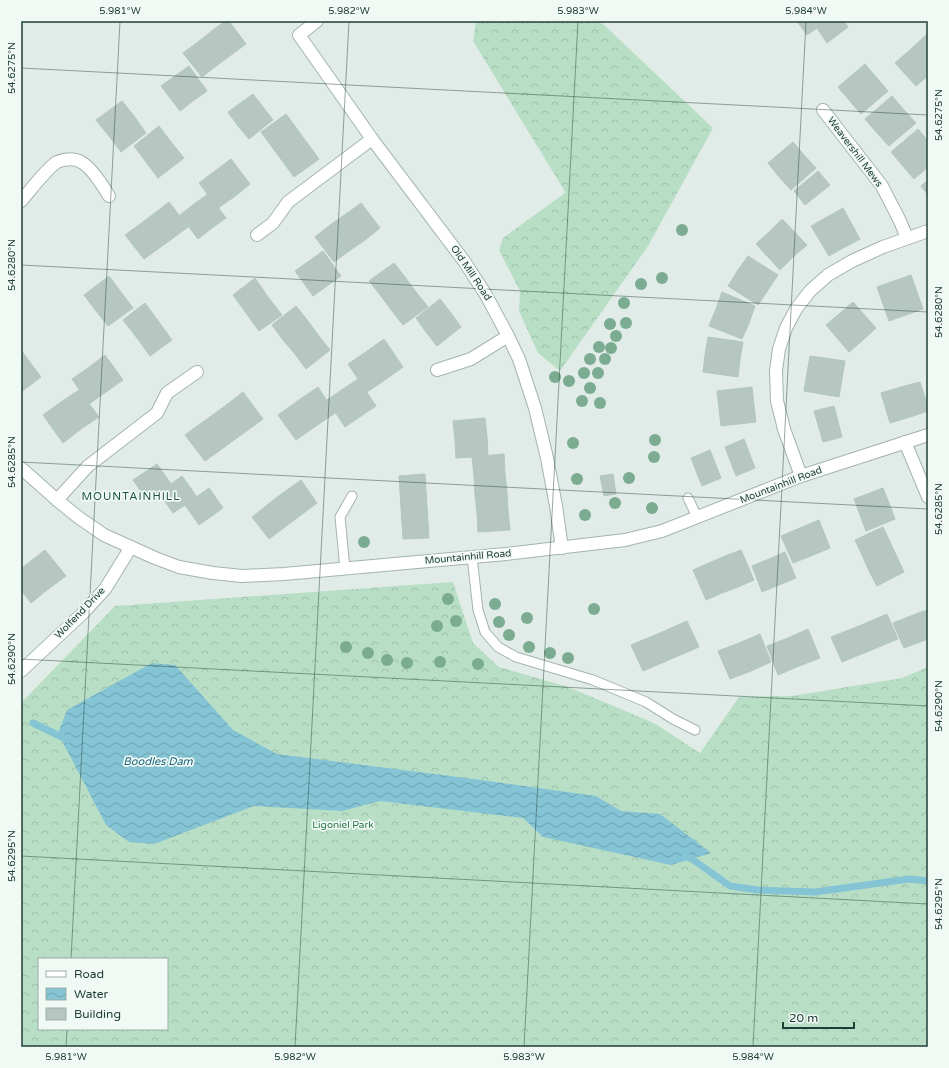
<svg xmlns="http://www.w3.org/2000/svg" width="949" height="1068" font-family="'Varela Round',sans-serif">
<defs>
<pattern id="forest-crowns" width="20" height="18" patternUnits="userSpaceOnUse"><rect width="20" height="18" fill="#b8dfc5"/><path d="M2 6a3 3 0 1 1 6 0M12 15a3 3 0 1 1 6 0" fill="none" stroke="#9ec0aa"/></pattern>
<pattern id="water-waves" width="16" height="10" patternUnits="userSpaceOnUse"><rect width="16" height="10" fill="#85c4d5"/><path d="M0 5q4-4 8 0t8 0" fill="none" stroke="#6ca1ae"/></pattern>
</defs>
<rect width="100%" height="100%" fill="#e1ece8"/>
<g fill="url(#forest-crowns)" fill-rule="evenodd">
<polygon points="476,21 593,21 603,24 713,128 648,246 560,371 538,353 519,311 520,291 499,250 503,238 565,193 564,190 473,41"/>
<path d="M453,582L473,643L499,667L568,687L654,723L700,753L739,697L792,696L902,678L928,667V1047H21V703L115,606ZM39,959H167V1029H39Z"/>
</g>
<polygon fill="url(#water-waves)" points="152,663 175,665 233,730 277,754 466,778 596,796 621,811 660,814 711,853 671,865 543,837 523,818 380,801 342,811 254,806 154,844 129,842 106,825 58,733 67,710"/>
<g fill="none" stroke-linecap="round" stroke-linejoin="round">
<g stroke="#85c4d5" stroke-width="7">
<polyline points="33,723 68,740"/>
<polyline points="685,856 692,859 730,886 758,890 815,892 909,879 928,881"/>
</g>
</g>
<g fill="#b6c7c1" stroke="#b3c6bf">
<polygon points="225,21 229,21 246,44 231,55 213,30"/>
<polygon points="797,21 844,21 848,27 827,43 817,28 807,35"/>
<polygon points="213,30 231,55 216,66 198,42"/>
<polygon points="927,34 928,35 928,68 911,49"/>
<polygon points="198,42 216,66 202,77 183,53"/>
<polygon points="911,49 928,68 928,76 916,86 895,63"/>
<polygon points="865,64 876,77 849,100 838,87"/>
<polygon points="189,66 207,91 193,101 175,76"/>
<polygon points="175,76 193,101 180,111 161,86"/>
<polygon points="876,77 888,91 861,114 849,100"/>
<polygon points="253,94 263,107 238,126 228,112"/>
<polygon points="892,96 904,110 877,133 865,119"/>
<polygon points="122,101 134,116 109,136 96,120"/>
<polygon points="263,107 273,120 249,139 238,126"/>
<polygon points="904,110 916,123 889,146 877,133"/>
<polygon points="286,114 297,129 272,147 261,132"/>
<polygon points="134,116 146,133 121,152 109,136"/>
<polygon points="159,126 171,142 146,162 134,146"/>
<polygon points="297,129 308,144 283,162 272,147"/>
<polygon points="918,129 928,141 928,144 902,165 891,152"/>
<polygon points="171,142 184,158 158,178 146,162"/>
<polygon points="793,142 804,155 779,177 768,163"/>
<polygon points="308,144 319,159 294,177 283,162"/>
<polygon points="928,144 928,167 914,179 902,165"/>
<polygon points="804,155 816,168 791,190 779,177"/>
<polygon points="231,159 250,184 234,197 215,171"/>
<polygon points="215,171 234,197 218,208 199,183"/>
<polygon points="818,171 830,185 805,205 794,191"/>
<polygon points="928,180 928,195 921,186"/>
<polygon points="208,194 226,218 212,228 194,204"/>
<polygon points="169,202 188,227 169,241 151,216"/>
<polygon points="361,203 380,228 365,240 346,214"/>
<polygon points="194,204 212,228 198,239 180,215"/>
<polygon points="843,208 860,239 845,247 827,217"/>
<polygon points="346,214 365,240 349,251 330,225"/>
<polygon points="151,216 169,241 144,259 125,235"/>
<polygon points="827,217 845,247 829,256 811,226"/>
<polygon points="782,219 807,245 793,257 769,232"/>
<polygon points="330,225 349,251 334,262 315,237"/>
<polygon points="769,232 793,257 780,270 756,244"/>
<polygon points="323,251 341,276 327,286 309,261"/>
<polygon points="748,256 778,275 768,290 738,270"/>
<polygon points="309,261 327,286 313,296 295,271"/>
<polygon points="394,263 405,277 381,296 369,281"/>
<polygon points="738,270 768,290 758,305 728,286"/>
<polygon points="911,275 923,309 906,315 894,281"/>
<polygon points="109,276 121,292 96,311 84,295"/>
<polygon points="405,277 416,292 392,311 381,296"/>
<polygon points="255,278 268,297 246,313 233,295"/>
<polygon points="894,281 906,315 889,321 877,287"/>
<polygon points="121,292 133,308 108,326 96,311"/>
<polygon points="416,292 428,307 403,325 392,311"/>
<polygon points="722,292 755,306 749,323 716,309"/>
<polygon points="268,297 282,315 259,331 246,313"/>
<polygon points="440,299 451,313 426,332 416,318"/>
<polygon points="853,302 876,328 863,340 839,314"/>
<polygon points="145,303 159,322 137,338 123,320"/>
<polygon points="296,306 308,321 283,340 272,325"/>
<polygon points="716,309 749,323 742,339 709,326"/>
<polygon points="451,313 461,327 437,346 426,332"/>
<polygon points="839,314 863,340 849,352 826,325"/>
<polygon points="308,321 319,336 295,354 283,340"/>
<polygon points="159,322 172,340 150,356 137,338"/>
<polygon points="319,336 330,350 306,369 295,354"/>
<polygon points="708,337 743,342 740,359 705,355"/>
<polygon points="384,339 403,367 382,382 363,354"/>
<polygon points="21,350 29,361 21,366"/>
<polygon points="363,354 382,382 367,392 348,364"/>
<polygon points="105,355 123,380 106,392 88,368"/>
<polygon points="705,355 740,359 738,377 703,372"/>
<polygon points="810,356 845,361 842,379 807,373"/>
<polygon points="29,361 41,377 21,392 21,366"/>
<polygon points="88,368 106,392 89,404 72,379"/>
<polygon points="807,373 842,379 839,397 804,391"/>
<polygon points="358,379 376,406 361,416 343,389"/>
<polygon points="920,382 928,407 928,411 910,417 901,387"/>
<polygon points="318,387 335,413 316,426 299,400"/>
<polygon points="752,387 754,405 719,409 717,391"/>
<polygon points="901,387 910,417 890,423 881,393"/>
<polygon points="343,389 361,416 345,427 327,400"/>
<polygon points="79,390 99,417 81,429 61,402"/>
<polygon points="243,392 263,419 248,430 229,403"/>
<polygon points="299,400 316,426 296,440 278,415"/>
<polygon points="61,402 81,429 63,443 43,415"/>
<polygon points="229,403 248,430 234,440 214,414"/>
<polygon points="754,405 756,422 721,426 719,409"/>
<polygon points="834,406 842,437 823,442 814,411"/>
<polygon points="214,414 234,440 219,451 200,424"/>
<polygon points="485,418 487,437 455,440 453,421"/>
<polygon points="200,424 219,451 205,461 185,435"/>
<polygon points="487,437 488,456 456,458 455,440"/>
<polygon points="744,439 755,468 736,476 725,447"/>
<polygon points="710,450 721,478 702,486 691,458"/>
<polygon points="504,454 505,473 474,476 472,457"/>
<polygon points="157,464 171,484 147,500 133,480"/>
<polygon points="505,473 507,492 475,495 474,476"/>
<polygon points="425,474 427,506 401,508 399,476"/>
<polygon points="613,474 616,494 604,496 600,476"/>
<polygon points="182,476 197,497 173,513 159,493"/>
<polygon points="301,480 317,503 293,521 276,498"/>
<polygon points="209,488 223,508 199,525 185,505"/>
<polygon points="883,488 889,503 860,515 854,499"/>
<polygon points="507,492 508,511 477,513 475,495"/>
<polygon points="276,498 293,521 269,539 252,517"/>
<polygon points="889,503 895,519 866,531 860,515"/>
<polygon points="427,506 429,538 403,539 401,508"/>
<polygon points="508,511 510,530 478,532 477,513"/>
<polygon points="819,520 830,548 811,556 800,528"/>
<polygon points="883,527 890,542 862,555 855,540"/>
<polygon points="800,528 811,556 793,563 781,536"/>
<polygon points="890,542 897,557 869,571 862,555"/>
<polygon points="45,550 66,576 47,590 27,564"/>
<polygon points="741,550 754,580 738,587 725,556"/>
<polygon points="785,552 796,578 779,585 769,559"/>
<polygon points="725,556 738,587 722,593 709,563"/>
<polygon points="897,557 904,572 877,586 869,571"/>
<polygon points="769,559 779,585 762,592 752,566"/>
<polygon points="709,563 722,593 706,600 693,570"/>
<polygon points="27,564 47,590 31,603 21,590 21,569"/>
<polygon points="928,610 928,628 921,612"/>
<polygon points="921,612 928,628 928,639 904,648 893,623"/>
<polygon points="887,614 898,639 869,651 859,626"/>
<polygon points="687,621 699,647 671,659 660,633"/>
<polygon points="859,626 869,651 842,662 831,637"/>
<polygon points="808,629 820,658 799,666 788,638"/>
<polygon points="660,633 671,659 643,671 631,645"/>
<polygon points="760,634 771,662 751,671 739,643"/>
<polygon points="788,638 799,666 778,675 767,646"/>
<polygon points="739,643 751,671 730,679 718,651"/>
</g>
<g fill="none" stroke-linecap="round" stroke-linejoin="round">
<defs>
<g id="lane">
<polyline points="688,498 697,517"/>
<polyline points="472,557 478,610 485,632 498,647 516,657 593,680 646,702 673,719 695,730"/>
<polyline points="345,569 340,517 352,496"/>
</g>
<g id="street">
<polyline points="317,21 299,35 372,139 464,261 486,295 508,336 519,359 535,408 547,458 556,506 562,548"/>
<polyline points="823,110 882,186 900,221 907,238"/>
<path d="M21,201C29,192 47,168 57,162C65,159 74,158 81,162C91,167 103,186 109,196"/>
<polyline points="257,235 273,223 288,202 372,139"/>
<polyline points="437,370 471,359 508,336"/>
<polyline points="905,442 928,497"/>
<polyline points="21,468 57,500 78,517 104,535 155,558 179,567 213,573 242,576 284,574 506,554 625,540 662,531 801,476 928,435"/>
<polyline points="801,476 784,429 777,401 776,370 779,349 786,328 796,309 810,291 828,275 852,261 883,247 928,231"/>
<polyline points="57,500 88,466 157,413 167,393 197,372"/>
<polyline points="21,671 83,613 105,589 131,547"/>
</g>
</defs>
<use href="#lane" stroke="#a3b4b0" stroke-width="11"/>
<use href="#street" stroke="#a3b4b0" stroke-width="14"/>
<use href="#lane" stroke="#fff" stroke-width="9"/>
<use href="#street" stroke="#fff" stroke-width="12"/>
</g>
<g fill="#7bac92">
<circle cx="682" cy="230" r="6"/>
<circle cx="662" cy="278" r="6"/>
<circle cx="641" cy="284" r="6"/>
<circle cx="624" cy="303" r="6"/>
<circle cx="626" cy="323" r="6"/>
<circle cx="610" cy="324" r="6"/>
<circle cx="616" cy="336" r="6"/>
<circle cx="599" cy="347" r="6"/>
<circle cx="611" cy="348" r="6"/>
<circle cx="590" cy="359" r="6"/>
<circle cx="605" cy="359" r="6"/>
<circle cx="584" cy="373" r="6"/>
<circle cx="598" cy="373" r="6"/>
<circle cx="555" cy="377" r="6"/>
<circle cx="569" cy="381" r="6"/>
<circle cx="590" cy="388" r="6"/>
<circle cx="582" cy="401" r="6"/>
<circle cx="600" cy="403" r="6"/>
<circle cx="655" cy="440" r="6"/>
<circle cx="573" cy="443" r="6"/>
<circle cx="654" cy="457" r="6"/>
<circle cx="629" cy="478" r="6"/>
<circle cx="577" cy="479" r="6"/>
<circle cx="615" cy="503" r="6"/>
<circle cx="652" cy="508" r="6"/>
<circle cx="585" cy="515" r="6"/>
<circle cx="364" cy="542" r="6"/>
<circle cx="448" cy="599" r="6"/>
<circle cx="495" cy="604" r="6"/>
<circle cx="594" cy="609" r="6"/>
<circle cx="527" cy="618" r="6"/>
<circle cx="456" cy="621" r="6"/>
<circle cx="499" cy="622" r="6"/>
<circle cx="437" cy="626" r="6"/>
<circle cx="509" cy="635" r="6"/>
<circle cx="346" cy="647" r="6"/>
<circle cx="529" cy="647" r="6"/>
<circle cx="368" cy="653" r="6"/>
<circle cx="550" cy="653" r="6"/>
<circle cx="568" cy="658" r="6"/>
<circle cx="387" cy="660" r="6"/>
<circle cx="440" cy="662" r="6"/>
<circle cx="407" cy="663" r="6"/>
<circle cx="478" cy="664" r="6"/>
</g>
<path fill="none" stroke="#203e38" stroke-width="1" stroke-opacity="0.45" d="M21,68L928,115M21,265L928,312M21,462L928,509M21,659L928,706M21,856L928,904M71,959L120,21M66,1047L67,1029M295,1047L349,21M524,1047L578,21M753,1047L806,21"/>
<g text-anchor="middle" dominant-baseline="central" stroke-width="3.5" stroke-linejoin="round" paint-order="stroke">
<g font-size="10" fill="#203e38" stroke="#f1f9f5">
<text transform="translate(855 152) rotate(53)">Weavershill Mews</text>
<text transform="translate(471 273) rotate(56)">Old Mill Road</text>
<text transform="translate(781 485) rotate(-21)">Mountainhill Road</text>
<text transform="translate(468 557) rotate(-5)">Mountainhill Road</text>
<text transform="translate(80 613) rotate(-46)">Wolfend Drive</text>
</g>
<g font-size="10" fill="#27774b" stroke="#f1f9f5">
<text x="343" y="825">Ligoniel Park</text>
</g>
<g font-size="11" letter-spacing="1" fill="#1b5147" stroke="#f1f9f5">
<text x="131" y="496">MOUNTAINHILL</text>
</g>
<g font-size="11" font-style="italic" fill="#16667e" stroke="#f1f9f5">
<text x="158" y="761">Boodles Dam</text>
</g>
</g>
<rect width="949" height="1068" fill="none" stroke="#f1f9f5" stroke-width="44"/>
<rect x="38" y="958" width="130" height="72" fill="#f1f9f5" stroke="#9daea9"/>
<rect x="46" y="971" width="20" height="6" fill="#ffffff" stroke="#9daea9"/>
<text x="74" y="978" font-size="12" fill="#203e38">Road</text>
<rect x="46" y="988" width="20" height="12" fill="url(#water-waves)" stroke="#9daea9"/>
<text x="74" y="998" font-size="12" fill="#203e38">Water</text>
<rect x="46" y="1008" width="20" height="12" fill="#b6c7c1" stroke="#9daea9"/>
<text x="74" y="1018" font-size="12" fill="#203e38">Building</text>
<path d="M783 1022v6h71v-6" fill="none" stroke="#203e38" stroke-width="2"/>
<text x="789" y="1022" font-size="12" fill="#203e38" stroke="#f1f9f5" stroke-width="3" paint-order="stroke">20 m</text>
<rect x="22" y="22" width="905" height="1024" fill="none" stroke="#203e38" stroke-width="1.5"/>
<g font-size="10" text-anchor="middle" fill="#203e38">
<text x="120" y="14">5.981°W</text>
<text x="349" y="14">5.982°W</text>
<text x="578" y="14">5.983°W</text>
<text x="806" y="14">5.984°W</text>
<text transform="translate(11 68) rotate(-90)" y="4">54.6275°N</text>
<text transform="translate(938 115) rotate(-90)" y="4">54.6275°N</text>
<text transform="translate(11 265) rotate(-90)" y="4">54.6280°N</text>
<text transform="translate(938 312) rotate(-90)" y="4">54.6280°N</text>
<text transform="translate(11 462) rotate(-90)" y="4">54.6285°N</text>
<text transform="translate(938 509) rotate(-90)" y="4">54.6285°N</text>
<text transform="translate(11 659) rotate(-90)" y="4">54.6290°N</text>
<text transform="translate(938 706) rotate(-90)" y="4">54.6290°N</text>
<text transform="translate(11 856) rotate(-90)" y="4">54.6295°N</text>
<text transform="translate(938 904) rotate(-90)" y="4">54.6295°N</text>
<text x="66" y="1060">5.981°W</text>
<text x="295" y="1060">5.982°W</text>
<text x="524" y="1060">5.983°W</text>
<text x="753" y="1060">5.984°W</text>
</g>
</svg>
